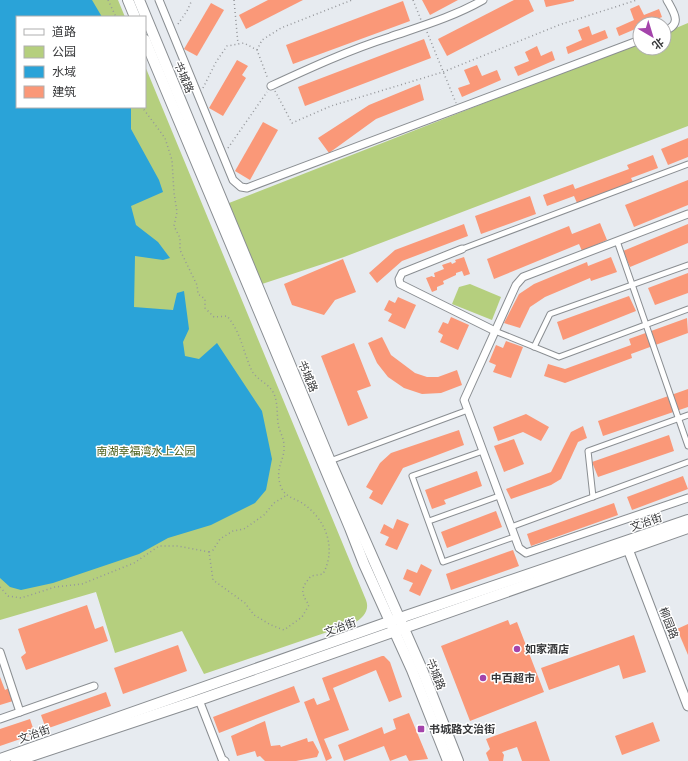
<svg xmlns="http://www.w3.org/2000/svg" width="688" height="761" font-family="'Asap Condensed','Noto Sans SC',sans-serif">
<rect width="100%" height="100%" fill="#e7ebf0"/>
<g fill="#b5cf7e">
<path d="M0,0H118L125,17H17V107H145V66L366,600C370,610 363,618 354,623L204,674L182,631L115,653L96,592L0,620Z"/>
<polygon points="688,23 688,126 344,257 262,284 229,203 640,42 640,48 664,48 664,33"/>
<polygon points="470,284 501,297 492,320 452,304 459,287"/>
</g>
<polygon fill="#2aa3d8" points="0,0 92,0 102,17 17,17 17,107 131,107 131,129 159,180 163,192 131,206 136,225 158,242 170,258 163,260 135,256 134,307 173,310 177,293 184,291 189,329 183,342 185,356 199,359 217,343 262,411 272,459 266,490 255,503 211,525 168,538 139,554 53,583 21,590 10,587 0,578"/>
<g fill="#fa9878">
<polygon points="268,0 303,0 246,29 239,15"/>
<polygon points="422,0 458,0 430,15"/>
<polygon points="514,0 529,0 534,11 447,56 438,39"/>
<polygon points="544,0 574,0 574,1 546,7"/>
<polygon points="403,1 410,21 293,64 286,45"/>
<polygon points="211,3 224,10 197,56 184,49"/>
<polygon points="639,5 644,15 659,9 662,17 646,24 640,24 640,27 619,36 616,28 634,20 630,9"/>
<polygon points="589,26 592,35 605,30 608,38 568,54 566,47 582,40 578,30"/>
<polygon points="424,39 431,58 305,106 298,87"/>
<polygon points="537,46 541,56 552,51 555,60 518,76 514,67 529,61 525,52"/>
<polygon points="237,60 248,66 242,75 246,78 223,116 209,108"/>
<polygon points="477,65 482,76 497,70 501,80 462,97 458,88 470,84 464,70"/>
<polygon points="420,84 424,100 376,119 329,153 318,138 369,105"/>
<polygon points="263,122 278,130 250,180 235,171"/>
<polygon points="688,138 688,157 668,165 661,149"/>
<polygon points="653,155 658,168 631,178 633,182 577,203 574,196 547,206 543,195 573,184 575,189 629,169 627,165"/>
<polygon points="688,180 688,205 634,227 625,205"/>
<polygon points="530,196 536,214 481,234 475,216"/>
<polygon points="600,223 607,240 582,251 579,244 494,279 487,259 569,226 572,234"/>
<polygon points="464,224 468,236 402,261 377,283 369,273 395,250"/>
<polygon points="688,224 688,243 630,267 623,251"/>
<polygon points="464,257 470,274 464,276 462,271 456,273 456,275 443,281 444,284 437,287 437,290 432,292 426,278 432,276 433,277 435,277 434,273 444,269 442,265 451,262 452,264 456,262 455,260"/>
<polygon points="611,257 617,272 591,281 590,278 545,297 530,307 520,328 504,323 519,294 534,284 587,262 588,266"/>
<polygon points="343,259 356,292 335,300 324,315 292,305 284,284"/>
<polygon points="688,273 688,293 655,305 648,288"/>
<polygon points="629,296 636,311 563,340 557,322"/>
<polygon points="398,297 416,305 405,329 388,321 392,314 384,310 389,300 395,303"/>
<polygon points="451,317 469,325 458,350 440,342 443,335 438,332 443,322 448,324"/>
<polygon points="687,318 688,333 631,354 632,358 565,383 544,376 548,364 565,369 631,345 629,339"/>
<polygon points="382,337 391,355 415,373 427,377 438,377 457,370 462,385 441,393 422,394 404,388 388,377 377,363 368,343"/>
<polygon points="506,341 523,347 511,378 493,372 496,365 489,362 496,345 503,348"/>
<polygon points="354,343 371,386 357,391 368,418 348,426 321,356"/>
<polygon points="688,389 688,407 603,436 598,421"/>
<polygon points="526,414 549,427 541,441 523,432 498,441 493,427"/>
<polygon points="583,426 587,438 578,442 561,479 551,485 511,499 506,489 551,472 571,432"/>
<polygon points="459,430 464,445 403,468 382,505 369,498 373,491 366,487 380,463 391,453"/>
<polygon points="669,435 674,451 598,477 592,462"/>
<polygon points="514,439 524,464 504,472 494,446"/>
<polygon points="477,471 482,486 444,500 446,504 432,509 425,490"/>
<polygon points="683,476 688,489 632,510 627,497"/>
<polygon points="614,503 618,515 531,546 527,534"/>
<polygon points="496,511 502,527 447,548 441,532"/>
<polygon points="397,519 409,524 397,550 385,545 389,537 380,533 384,524 393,529"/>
<polygon points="513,550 519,566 451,590 446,574"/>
<polygon points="421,564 432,570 420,596 409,591 413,583 403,579 407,569 417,573"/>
<polygon points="87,605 95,629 103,626 108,641 26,670 21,657 26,653 18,629"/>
<polygon points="508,620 510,625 517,622 544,692 470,721 441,646"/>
<polygon points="688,624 688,655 677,629"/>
<polygon points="634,635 646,672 623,679 619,665 549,690 541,668"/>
<polygon points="178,645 187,671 123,694 114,668"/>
<polygon points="382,656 384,656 390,662 402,697 389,702 376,670 333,688 349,730 324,739 332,758 326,761 304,702 314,698 317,705 330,700 322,678"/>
<polygon points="0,677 5,690 9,688 13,701 0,705"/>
<polygon points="294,686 300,702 219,733 213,717"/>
<polygon points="106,692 111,706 46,729 41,715"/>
<polygon points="409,713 428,759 409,761 406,755 390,761 384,746 344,761 338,745 382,727 384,734 396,729 393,719"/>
<polygon points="30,719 35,734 0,746 0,729"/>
<polygon points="265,721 271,746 280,745 281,747 307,738 308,742 313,741 319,752 317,757 296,761 265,761 260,756 257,757 255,751 237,756 231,736"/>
<polygon points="536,721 550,761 522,761 517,747 502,752 504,755 503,761 489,761 486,753 490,749 486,739"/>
<polygon points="653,722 660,741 622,755 615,736"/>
</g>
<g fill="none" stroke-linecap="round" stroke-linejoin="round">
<defs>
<g id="pedestrian">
<polyline points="617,241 688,446"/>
<polyline points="462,249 688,164"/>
<polyline points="495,331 559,357 688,309"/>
<polyline points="534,347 550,314 688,265"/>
<polyline points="483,451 412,476 443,562 514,537"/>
<polyline points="330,461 468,410"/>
<polyline points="593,497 588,451 688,415"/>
<polyline points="429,521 499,496"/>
<polyline points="511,527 688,462"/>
</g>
<g id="minor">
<polyline points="159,0 233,180 241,187 247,188 640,40"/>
<path d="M664,31C683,24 674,13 667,0"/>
<path d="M271,86C310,68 349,50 390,37C422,26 453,17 483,0"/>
<polyline points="688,214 523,277 516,285 464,400 519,548 526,553 688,498"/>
<polyline points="462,249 402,273 399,279 400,284 495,331"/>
<polyline points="0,652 20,712"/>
<polyline points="199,700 222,759 225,761"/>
<polyline points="0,719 94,686"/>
</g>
<polyline id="tertiary" points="628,549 688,706"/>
<g id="secondary">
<polyline points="128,0 135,17"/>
<polyline points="139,0 330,461 423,672 458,761"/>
<polyline points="145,40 350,528 364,564 412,670 448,761"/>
<polyline points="0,759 400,618 688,520"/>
<polyline points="16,761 199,700 688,528"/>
</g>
</defs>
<use href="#pedestrian" stroke="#8a8e92" stroke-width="7"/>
<use href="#minor" stroke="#8a8e92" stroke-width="9"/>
<use href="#tertiary" stroke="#8a8e92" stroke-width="11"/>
<use href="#secondary" stroke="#8a8e92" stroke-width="12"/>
<g stroke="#95979b" stroke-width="1.5" stroke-dasharray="1 3" stroke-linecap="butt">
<polyline points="108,0 116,17"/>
<polyline points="234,0 238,44"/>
<polyline points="413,0 421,20"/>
<polyline points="178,24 187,11 192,0"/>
<polyline points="427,32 456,103"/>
<polyline points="257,50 262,40 281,28 352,0"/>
<polyline points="203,88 216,62 227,46 244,43 257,50 268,79"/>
<polyline points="275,91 292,123 331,106 443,72 559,25 637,0"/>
<polyline points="228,148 267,92"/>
<polyline points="209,552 213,550 220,539 233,531 244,529 264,515 274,503 287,495"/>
<path d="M0,587L8,596L21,598L55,587L82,584L134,563L159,546H178L209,552L213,580L245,603L254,615L271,625L284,630L302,617L309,605C300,592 301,588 311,576L323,574C337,548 326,519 302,503C294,498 285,497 281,487C274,467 285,461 284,446C284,439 281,434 279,428C276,417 279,403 273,392C268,383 257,380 252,371C243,352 241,332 227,316L214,317L205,308V299L198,294L197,285L180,250V238L174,226L177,212L174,193L172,160L165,138L142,107"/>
</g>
<use href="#pedestrian" stroke="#fff" stroke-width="5"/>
<use href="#minor" stroke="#fff" stroke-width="7"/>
<use href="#tertiary" stroke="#fff" stroke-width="9"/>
<use href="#secondary" stroke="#fff" stroke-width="10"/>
</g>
<g fill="#a444ab" stroke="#fff" stroke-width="1.5">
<circle cx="517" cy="649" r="4"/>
<circle cx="483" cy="678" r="4"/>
<rect x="417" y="725" width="8" height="8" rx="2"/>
</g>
<g text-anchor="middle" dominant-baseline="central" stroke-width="3" stroke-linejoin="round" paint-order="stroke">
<g font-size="11" fill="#363739" stroke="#fff">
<text transform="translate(184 77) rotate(67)">书城路</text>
<text transform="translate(308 376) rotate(67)">书城路</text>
<text transform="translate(646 522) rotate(-19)">文治街</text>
<text transform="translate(669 623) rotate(69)">柳园路</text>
<text transform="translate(340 627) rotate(-19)">文治街</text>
<text transform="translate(436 674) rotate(68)">书城路</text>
<text transform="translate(34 734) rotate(-19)">文治街</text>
</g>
<g font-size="11" fill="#4c5f1b" stroke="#fff">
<text x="146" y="451">南湖幸福湾水上公园</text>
</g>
<g font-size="11" font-weight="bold" fill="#363739" stroke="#fff" text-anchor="start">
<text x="525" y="649">如家酒店</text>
<text x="491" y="678">中百超市</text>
<text x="429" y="729">书城路文治街</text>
</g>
</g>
<rect x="16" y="16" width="130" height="92" fill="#ffffff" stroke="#afafb0"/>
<rect x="24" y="29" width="20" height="6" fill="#ffffff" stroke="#afafb0"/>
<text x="52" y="36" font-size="12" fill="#363739">道路</text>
<rect x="24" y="46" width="20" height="12" fill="#b5cf7e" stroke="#afafb0"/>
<text x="52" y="56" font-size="12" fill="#363739">公园</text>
<rect x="24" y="66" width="20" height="12" fill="#2aa3d8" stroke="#afafb0"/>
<text x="52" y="76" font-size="12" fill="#363739">水域</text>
<rect x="24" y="86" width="20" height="12" fill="#fa9878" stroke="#afafb0"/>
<text x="52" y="96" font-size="12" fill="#363739">建筑</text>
<g transform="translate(652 36) rotate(142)"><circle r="19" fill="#ffffff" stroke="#afafb0"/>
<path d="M0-3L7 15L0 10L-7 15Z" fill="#a444ab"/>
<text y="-6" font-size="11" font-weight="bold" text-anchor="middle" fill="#363739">北</text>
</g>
</svg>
